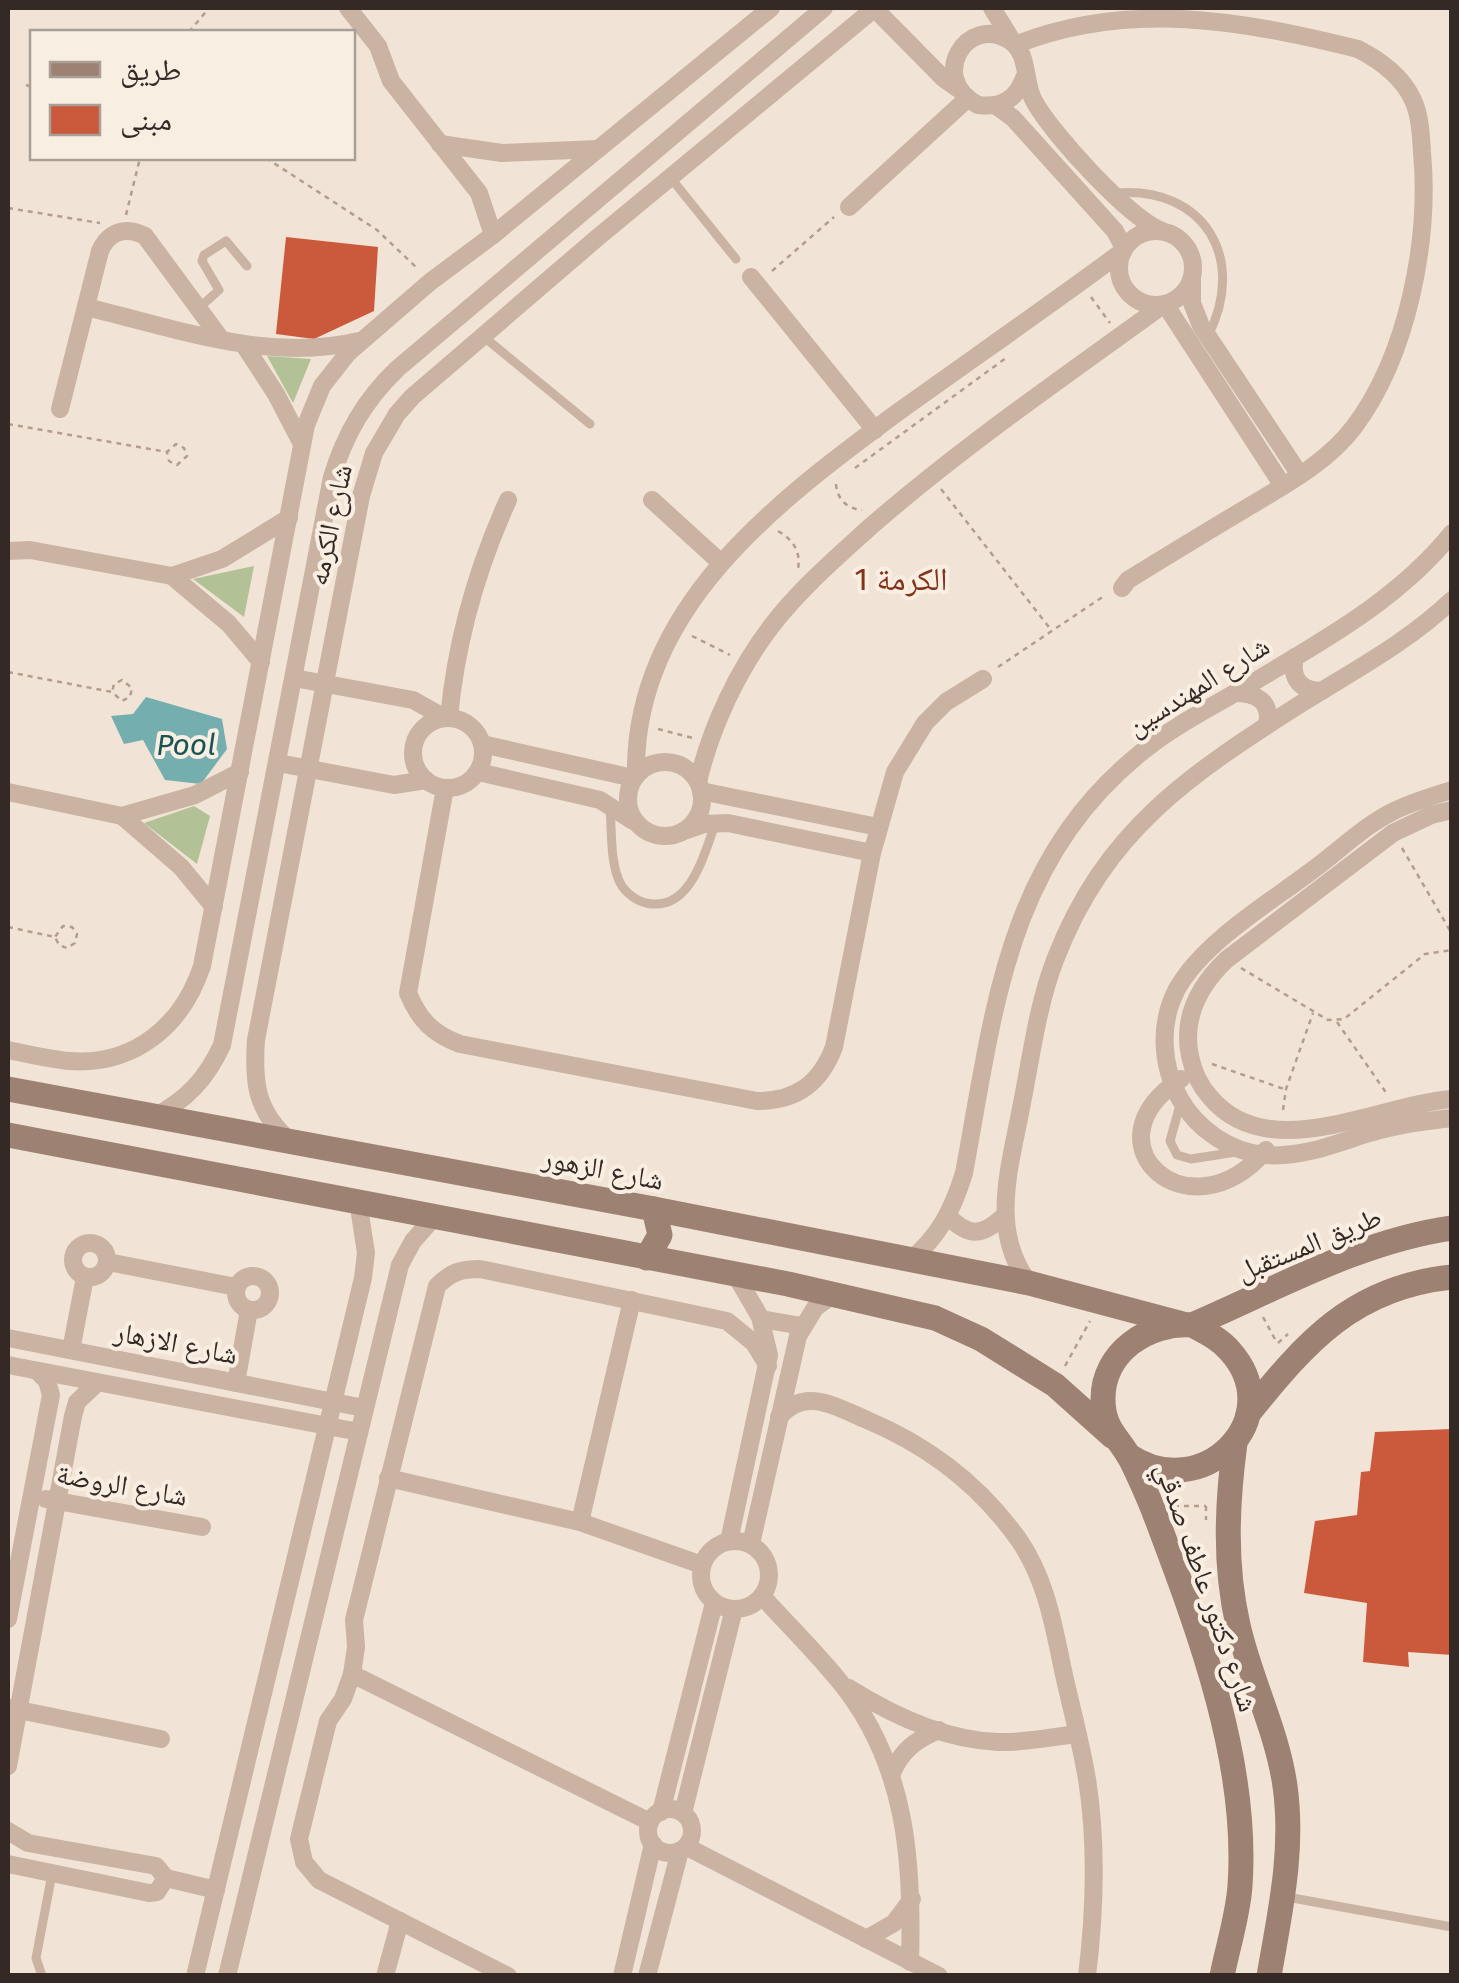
<svg xmlns="http://www.w3.org/2000/svg" width="1459" height="1983" font-family="'Fira Sans','Noto Naskh Arabic',sans-serif">
<rect width="100%" height="100%" fill="#f1e4d6"/>
<g fill="#b3c196">
<polygon points="267,356 311,359 293,403"/>
<polygon points="254,566 244,617 193,579"/>
<polygon points="194,806 210,816 197,864 144,823"/>
</g>
<polygon fill="#75aeaf" points="146,697 222,719 227,749 201,784 165,780 143,740 124,744 111,716 133,714"/>
<g fill="#ca5a3b">
<polygon points="286,237 378,247 374,311 314,339 276,334"/>
<polygon points="1452,1429 1452,1655 1408,1652 1409,1667 1363,1662 1367,1603 1304,1593 1315,1521 1357,1515 1361,1472 1370,1471 1375,1432"/>
</g>
<g fill="none" stroke-linecap="round" stroke-linejoin="round">
<g stroke="#b59d8d" stroke-width="2.5" stroke-dasharray="5 5" stroke-linecap="butt">
<polyline points="189,32 209,8"/>
<polyline points="26,85 32,87"/>
<polyline points="266,158 377,230 417,268"/>
<polyline points="8,208 100,223"/>
<polyline points="126,215 140,158"/>
<polyline points="772,271 834,217"/>
<polyline points="1091,297 1110,323"/>
<polyline points="8,424 167,452 176,444 184,448 187,456 177,465 169,461 167,452"/>
<polyline points="855,468 1006,358"/>
<path d="M836,484C837,499 847,509 862,510"/>
<polyline points="941,489 1052,631"/>
<path d="M778,531C793,540 801,551 798,569"/>
<polyline points="692,636 730,655"/>
<polyline points="998,667 1104,596"/>
<polyline points="8,672 112,692 122,701 130,697 132,688 122,680 114,684 112,692"/>
<polyline points="658,729 693,738"/>
<polyline points="1402,848 1452,934"/>
<polyline points="8,927 55,937 59,945 67,948 75,943 77,934 72,927 63,926 55,937"/>
<polyline points="1241,968 1328,1020 1344,1019 1425,954 1452,950"/>
<polyline points="1337,1022 1387,1094"/>
<polyline points="1212,1064 1284,1089"/>
<polyline points="1283,1110 1286,1089 1313,1013"/>
<polyline points="1263,1317 1276,1341"/>
<polyline points="1278,1343 1288,1334"/>
<polyline points="1065,1366 1090,1321"/>
<polyline points="1174,1506 1206,1506"/>
<polyline points="1206,1506 1206,1520"/>
</g>
<g stroke="#cab3a2" stroke-width="9">
<polyline points="670,177 736,259"/>
<path d="M1116,193C1205,186 1247,259 1208,336"/>
<polyline points="199,308 219,290 202,261 204,255 226,241 247,266"/>
<polyline points="484,337 590,424"/>
<path d="M610,808C612,830 610,857 618,878C622,890 634,900 646,903C691,913 704,853 716,822"/>
<polyline points="1180,1105 1170,1141 1177,1155 1191,1159 1236,1152"/>
<polyline points="1287,1897 1452,1927"/>
<polyline points="42,1976 36,1958 52,1874"/>
</g>
<g stroke="#cab3a2" stroke-width="18">
<polyline points="348,8 378,46 391,81 479,193 493,235"/>
<polyline points="874,8 943,78 957,88"/>
<polyline points="992,8 1013,42"/>
<path d="M1015,45C1128,0 1241,20 1358,49C1381,61 1402,76 1413,100C1420,115 1421,135 1422,152C1430,240 1408,355 1354,427C1327,463 1283,486 1245,509C1206,532 1167,556 1128,580L1122,588"/>
<path d="M1024,78C1016,100 1001,108 978,105C927,78 967,14 1009,40C1030,53 1023,81 1034,101C1052,134 1128,217 1162,231"/>
<polyline points="995,105 1013,118 1115,231 1124,248"/>
<polyline points="440,144 502,153 598,149"/>
<polyline points="849,207 967,99"/>
<circle cx="1156" cy="268" r="37"/>
<polyline points="751,277 875,430"/>
<polyline points="1192,278 1192,303 1201,326 1300,475"/>
<polyline points="1165,304 1283,486"/>
<path d="M86,307C175,328 267,363 359,341"/>
<polyline points="244,345 276,394 302,444"/>
<path d="M60,409L100,251C109,231 126,226 145,236L221,339"/>
<polyline points="652,500 720,562"/>
<polyline points="8,551 30,550 172,576 222,559 289,518"/>
<polyline points="172,576 229,624 261,662"/>
<path d="M1295,657C1290,678 1300,691 1322,691"/>
<polyline points="294,678 413,700 445,718"/>
<path d="M1235,693C1256,693 1272,701 1267,725"/>
<path d="M449,718C456,641 476,571 508,500"/>
<circle cx="448" cy="753" r="35"/>
<polyline points="482,744 633,778"/>
<circle cx="665" cy="799" r="37"/>
<polyline points="278,763 394,785 426,780"/>
<polyline points="478,772 600,800 633,821"/>
<path d="M636,775C633,607 779,500 901,410C975,357 1050,305 1123,251"/>
<path d="M698,782C711,727 738,669 773,624C801,588 836,558 870,527C963,446 1064,377 1163,305"/>
<path d="M445,788L408,993C419,1020 433,1034 460,1044L757,1101C796,1101 820,1084 834,1047L872,853L895,772L925,723L946,702L983,679"/>
<path d="M1452,790C1432,796 1412,802 1394,811C1365,825 1340,850 1314,869C1271,902 1204,941 1177,989C1159,1023 1161,1065 1180,1099C1197,1129 1230,1152 1265,1155C1301,1158 1335,1144 1369,1133C1396,1125 1424,1121 1452,1118"/>
<polyline points="701,791 878,827"/>
<polyline points="8,792 122,816 195,795 240,772"/>
<path d="M1452,810L1431,815L1393,833L1226,960C1199,986 1182,1018 1190,1056C1193,1071 1200,1086 1210,1097C1269,1167 1375,1105 1452,1099"/>
<polyline points="122,816 181,867 214,907"/>
<polyline points="687,830 704,824 728,823 872,853"/>
<path d="M8,1050C28,1054 48,1059 69,1061C134,1066 182,1026 202,966L306,425L322,386L348,353L430,282L493,235L771,8"/>
<path d="M1181,1079C1082,1143 1189,1240 1266,1150"/>
<path d="M153,1117C186,1101 207,1078 222,1045L332,477C345,434 365,400 397,369L824,8"/>
<path d="M290,1141C256,1111 253,1083 256,1040L361,496L374,453L397,414L412,397L597,238L875,8"/>
<path d="M948,1216C969,1238 983,1236 1005,1215"/>
<circle cx="90" cy="1260" r="17"/>
<path d="M909,1261C939,1237 953,1209 964,1173C994,1013 1005,861 1143,751C1176,724 1216,705 1252,683C1324,640 1399,599 1452,533"/>
<polyline points="108,1262 236,1287"/>
<circle cx="253" cy="1293" r="17"/>
<path d="M1029,1283C989,1231 1010,1167 1021,1108C1031,1059 1037,1007 1055,960C1105,830 1189,775 1302,703C1353,671 1408,642 1452,600"/>
<polyline points="761,1319 802,1326"/>
<polyline points="8,1338 364,1408"/>
<polyline points="71,1350 85,1277"/>
<polyline points="8,1365 359,1432"/>
<polyline points="236,1383 249,1310"/>
<path d="M779,1417C805,1386 836,1407 867,1420C929,1446 980,1485 1019,1540C1047,1581 1054,1628 1064,1675C1072,1710 1081,1744 1087,1779C1097,1843 1095,1911 1087,1976"/>
<polyline points="388,1478 580,1522 702,1565"/>
<polyline points="46,1499 202,1527"/>
<polyline points="580,1522 632,1300"/>
<circle cx="735" cy="1575" r="34"/>
<polyline points="729,1541 769,1355 760,1317 735,1274"/>
<polyline points="751,1544 798,1336 815,1308 834,1294"/>
<path d="M762,1596C788,1625 816,1652 840,1682C907,1764 913,1862 910,1962"/>
<polyline points="8,1619 51,1395 47,1381 37,1371"/>
<polyline points="352,1674 650,1822"/>
<path d="M849,1688C892,1715 946,1740 998,1742C1024,1743 1051,1737 1077,1734"/>
<polyline points="9,1708 161,1739"/>
<polyline points="8,1766 73,1416 77,1402 97,1383"/>
<path d="M891,1775C901,1751 915,1740 939,1730"/>
<circle cx="670" cy="1831" r="22"/>
<polyline points="661,1812 714,1603"/>
<polyline points="683,1813 734,1609"/>
<polyline points="8,1831 28,1843 156,1866 166,1878 157,1892 149,1893 8,1864"/>
<polyline points="687,1847 939,1976"/>
<polyline points="166,1878 216,1890"/>
<polyline points="866,1939 894,1923 912,1899"/>
<polyline points="195,1976 363,1278 366,1253 358,1201"/>
<polyline points="227,1976 400,1265 413,1241 436,1215"/>
<polyline points="385,1976 400,1921"/>
<path d="M508,1976L319,1880L304,1862L299,1839L328,1721L343,1699L352,1674L356,1647L354,1620L437,1286C451,1272 461,1269 480,1269L727,1321L754,1343L768,1366"/>
<polyline points="622,1976 653,1844"/>
<polyline points="647,1976 680,1851"/>
</g>
<g stroke="#9d8274" stroke-width="25">
<polyline points="8,1089 654,1209 1029,1283 1183,1324"/>
<polyline points="8,1135 788,1284 935,1318 981,1339 1055,1385 1112,1436"/>
<polyline points="647,1258 660,1235 654,1209"/>
<path d="M1192,1325C1276,1289 1360,1241 1452,1228"/>
<path d="M1248,1414C1306,1342 1353,1287 1452,1277"/>
<path d="M1235,1443C1227,1503 1224,1564 1238,1625C1250,1679 1277,1730 1285,1786C1294,1851 1280,1912 1269,1976"/>
<path d="M1128,1455C1202,1506 1290,1418 1230,1351C1220,1339 1205,1332 1192,1325C1148,1322 1103,1352 1103,1399C1103,1430 1119,1437 1131,1460C1139,1476 1146,1492 1153,1509C1197,1626 1249,1759 1240,1886C1238,1915 1228,1946 1222,1976"/>
</g>
</g>
<g text-anchor="middle" dominant-baseline="central" stroke-width="8" stroke-linejoin="round" paint-order="stroke">
<g font-size="28" fill="#342925" stroke="#f9eee2">
<text transform="translate(330 525) rotate(-78)">شارع الكرمه</text>
<text transform="translate(1198 686) rotate(-32)">شارع المهندسين</text>
<text transform="translate(603 1169) rotate(11)">شارع الزهور</text>
<text transform="translate(1309 1244) rotate(-22)">طريق المستقبل</text>
<text transform="translate(176 1343) rotate(11)">شارع الازهار</text>
<text transform="translate(122 1485) rotate(10)">شارع الروضة</text>
<text transform="translate(1207 1587) rotate(71)">شارع دكتور عاطف صدقي</text>
</g>
<g font-size="30" font-style="italic" fill="#195456" stroke="#f9eee2">
<text x="186" y="745">Pool</text>
</g>
<g font-size="32" fill="#85321b" stroke="#f9eee2">
<text x="901" y="579">الكرمة 1</text>
</g>
</g>
<rect width="1459" height="1983" fill="none" stroke="#342925" stroke-width="20"/>
<rect x="30" y="30" width="325" height="130" fill="#f9eee2" stroke="#aa9f96" stroke-width="2.5"/>
<rect x="50" y="62" width="50" height="15" fill="#9d8274" stroke="#aa9f96" stroke-width="2.5"/>
<text x="120" y="80" font-size="30" fill="#342925">طريق</text>
<rect x="50" y="105" width="50" height="30" fill="#ca5a3b" stroke="#aa9f96" stroke-width="2.5"/>
<text x="120" y="130" font-size="30" fill="#342925">مبنى</text>
</svg>
